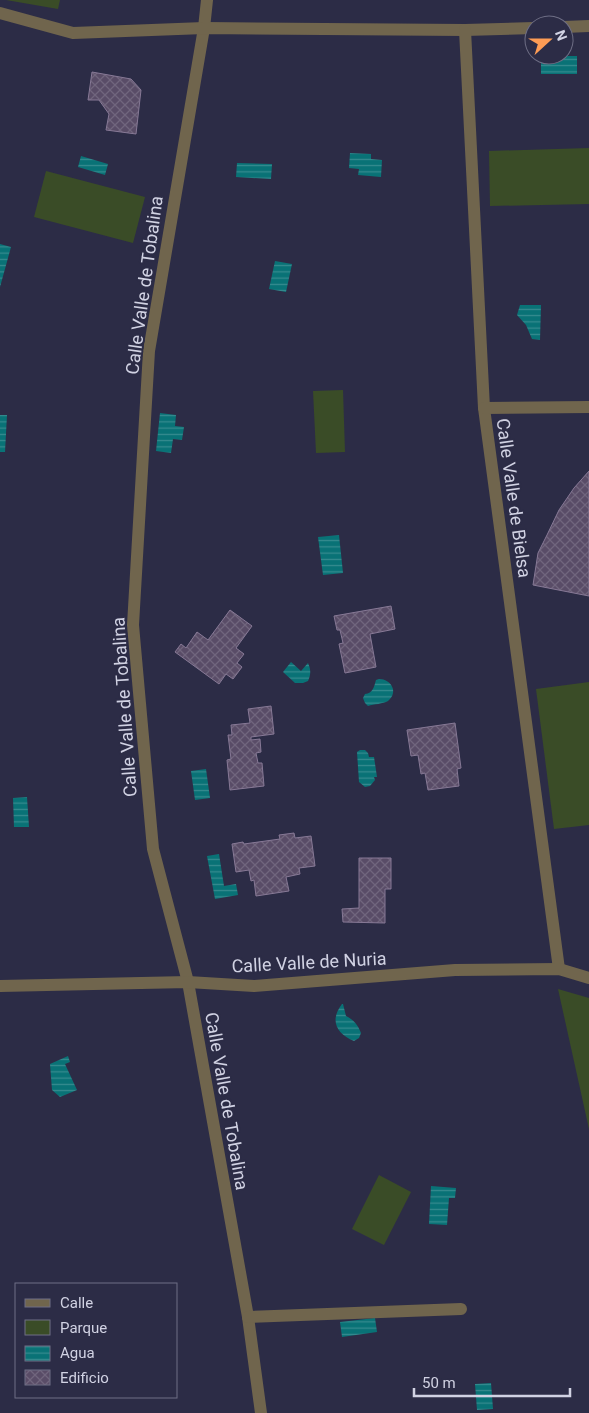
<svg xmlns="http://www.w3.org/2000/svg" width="589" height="1413" font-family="Roboto,sans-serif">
<defs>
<pattern id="water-rules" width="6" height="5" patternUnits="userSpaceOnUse" patternTransform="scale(1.25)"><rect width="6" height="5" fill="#097276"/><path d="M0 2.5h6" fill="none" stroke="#378c90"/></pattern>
<pattern id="building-cross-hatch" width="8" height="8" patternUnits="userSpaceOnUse" patternTransform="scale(1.25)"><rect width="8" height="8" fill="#594c67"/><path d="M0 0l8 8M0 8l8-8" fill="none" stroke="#70657d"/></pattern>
</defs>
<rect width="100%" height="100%" fill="#2c2c46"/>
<g fill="#3a4c27">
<polygon points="6,0 60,0 58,9"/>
<polygon points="589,148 589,204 490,206 489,151"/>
<polygon points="46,171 145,197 133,243 34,217"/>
<polygon points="343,390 345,452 316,453 313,391"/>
<polygon points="589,682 589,825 554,829 536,689"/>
<polygon points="558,989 589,998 589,1129"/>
<polygon points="379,1175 411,1192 384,1245 352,1229"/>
</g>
<g fill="url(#water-rules)">
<rect x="541" y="56" width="36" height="18"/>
<polygon points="350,153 371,154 371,159 382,160 381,177 358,175 359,169 349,168"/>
<polygon points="81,156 108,164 105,175 78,167"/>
<polygon points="237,163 272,164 271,179 236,177"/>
<polygon points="0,244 11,247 0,287"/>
<polygon points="275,261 292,264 286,292 269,289"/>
<polygon points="520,305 541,305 540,340 532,339 526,325 517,315"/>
<polygon points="160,413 176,415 175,426 184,427 182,440 173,439 171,453 156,451"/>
<polygon points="0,415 7,415 5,452 0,452"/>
<polygon points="339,535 343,573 323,575 318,537"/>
<path d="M291,662L301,671L308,663C311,670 311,674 308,681L303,683H295L283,672Z"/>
<path d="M379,679C391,679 399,692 388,701C383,704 374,704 368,706L365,703L363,698L365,694C373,693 374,687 376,680Z"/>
<polygon points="360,750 365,750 368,753 369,757 374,757 377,777 374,777 375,780 370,786 365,787 359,782 357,752"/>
<polygon points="206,769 210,798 195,800 191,771"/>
<polygon points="27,797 29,827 14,827 13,798"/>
<polygon points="219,854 224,886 236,884 238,895 215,899 207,856"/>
<path d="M342,1004H343L346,1016C354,1020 358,1025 361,1033L359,1038L354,1041C337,1034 329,1021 342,1004Z"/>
<polygon points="68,1056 70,1062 65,1064 77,1090 60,1097 52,1090 50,1064"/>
<polygon points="431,1186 456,1188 455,1198 449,1198 447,1225 429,1224"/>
<polygon points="375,1318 377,1332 342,1337 340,1322"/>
<polygon points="491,1383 493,1409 477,1410 475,1384"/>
</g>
<g fill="url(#building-cross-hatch)" stroke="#877996">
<polygon points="92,72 131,79 141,90 136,134 106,130 109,114 99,100 88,100"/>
<polygon points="589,471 589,596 533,585 538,553 547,535 559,510 574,488"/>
<polygon points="391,606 395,629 370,634 376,667 345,673 339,644 343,643 340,630 337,630 334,616"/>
<polygon points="230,610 252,626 236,648 244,654 237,663 242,667 233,679 226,674 219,684 175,652 181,644 186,648 197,632 208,640"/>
<polygon points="271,706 274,734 251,737 251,740 260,739 261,752 256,753 258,763 262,763 264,786 230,790 227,760 231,759 228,735 232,735 231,725 250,723 248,709"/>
<polygon points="455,723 461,768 457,769 459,786 428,790 425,773 421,774 418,755 411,756 407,730"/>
<polygon points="294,833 295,838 311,836 315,866 299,868 300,874 286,877 289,891 256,896 254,880 251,881 249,870 236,872 232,844 243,842 244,844 280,839 279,835"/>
<polygon points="359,858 391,858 391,889 385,889 385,923 343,922 342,909 359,908"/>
</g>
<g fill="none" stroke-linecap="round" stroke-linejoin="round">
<g stroke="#70654d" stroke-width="12">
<polyline points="207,0 204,28 149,351 133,625 153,849 188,982 248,1317 261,1413"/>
<polyline points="0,13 73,33 204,28 465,30 534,28"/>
<polyline points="564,27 589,26"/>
<polyline points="465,30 484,408 559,969"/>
<polyline points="484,408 589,407"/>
<polyline points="0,986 188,982 254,986 455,970 559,969 589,978"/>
<polyline points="248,1317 461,1309"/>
</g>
</g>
<g text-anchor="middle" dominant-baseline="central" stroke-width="4" stroke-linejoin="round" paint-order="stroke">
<g font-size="18" fill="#d1d2e3" stroke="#2c2c46">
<text transform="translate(144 285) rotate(-82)">Calle Valle de Tobalina</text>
<text transform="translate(514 498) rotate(82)">Calle Valle de Bielsa</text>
<text transform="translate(124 707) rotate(-94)">Calle Valle de Tobalina</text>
<text transform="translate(309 962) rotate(-3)">Calle Valle de Nuria</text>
<text transform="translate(227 1101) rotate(80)">Calle Valle de Tobalina</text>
</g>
</g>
<rect x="15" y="1283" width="162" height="115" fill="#2c2c46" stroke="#6e6e85"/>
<rect x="25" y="1299" width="25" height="8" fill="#70654d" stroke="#6e6e85"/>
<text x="60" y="1308" font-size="15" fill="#d1d2e3">Calle</text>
<rect x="25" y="1320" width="25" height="15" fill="#3a4c27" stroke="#6e6e85"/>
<text x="60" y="1333" font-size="15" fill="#d1d2e3">Parque</text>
<rect x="25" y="1346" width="25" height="15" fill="url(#water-rules)" stroke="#6e6e85"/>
<text x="60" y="1358" font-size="15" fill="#d1d2e3">Agua</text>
<rect x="25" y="1370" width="25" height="15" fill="url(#building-cross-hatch)" stroke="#6e6e85"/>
<text x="60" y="1383" font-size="15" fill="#d1d2e3">Edificio</text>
<g transform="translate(549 40) rotate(69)"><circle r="24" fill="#2c2c46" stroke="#6e6e85"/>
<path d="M0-4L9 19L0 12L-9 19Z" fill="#fd9c55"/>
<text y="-8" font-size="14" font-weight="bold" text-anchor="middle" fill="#d1d2e3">N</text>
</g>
<path d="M414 1388v8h156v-8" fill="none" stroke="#d1d2e3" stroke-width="2.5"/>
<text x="422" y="1388" font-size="15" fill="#d1d2e3" stroke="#2c2c46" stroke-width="4" paint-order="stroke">50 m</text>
</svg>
